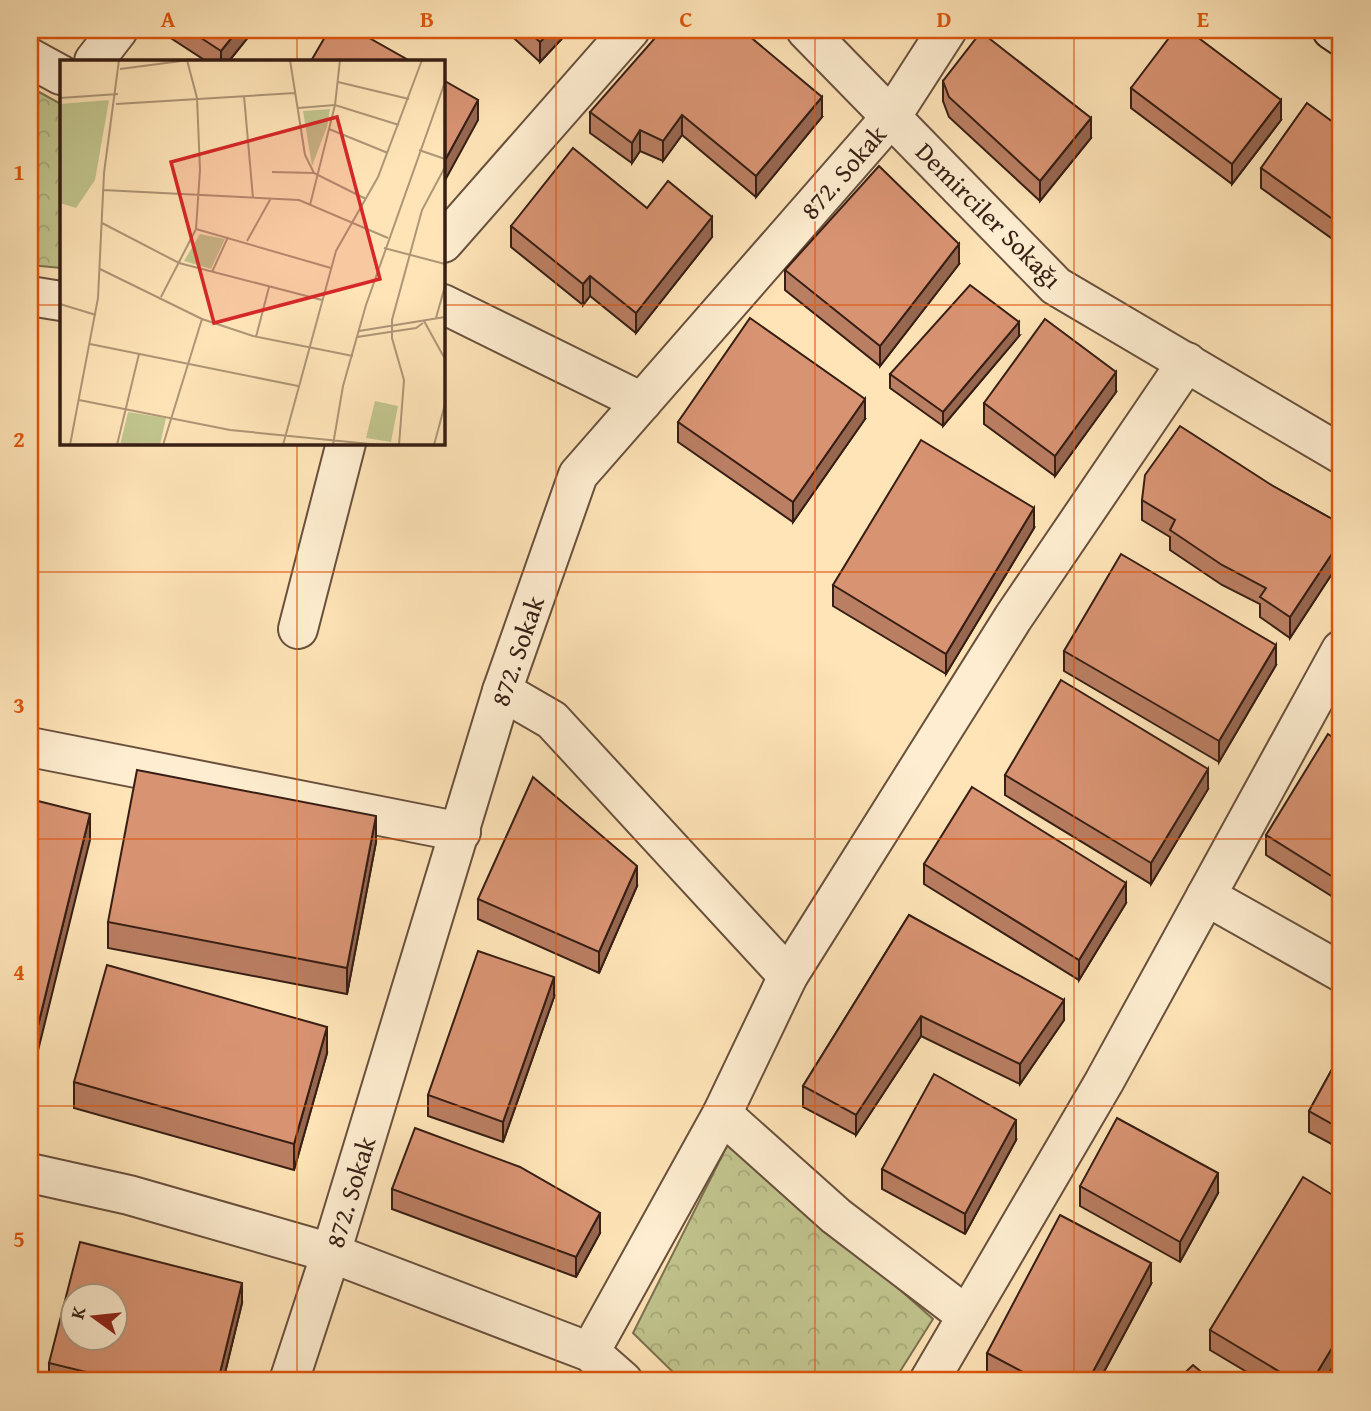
<svg xmlns="http://www.w3.org/2000/svg" width="1371" height="1411" font-family="'Gentium Book Plus',serif">
<defs>
<pattern id="forest-crowns" width="20" height="18" patternUnits="userSpaceOnUse" patternTransform="scale(1.75)"><rect width="20" height="18" fill="#c1c48d"/><path d="M2 6a3 3 0 1 1 6 0M12 15a3 3 0 1 1 6 0" fill="none" stroke="#a6a879"/></pattern>
</defs>
<rect width="100%" height="100%" fill="#fee4b7"/>
<filter id="stains"><feTurbulence type="fractalNoise" baseFrequency=".00286" numOctaves="4"/><feColorMatrix values="0 0 0 0 .2 0 0 0 0 .09 0 0 0 0 .02 0 0 0 .5 -.17"/></filter>
<radialGradient id="worn" r=".72"><stop offset=".6" stop-color="#630" stop-opacity="0"/><stop offset="1" stop-color="#630" stop-opacity=".3"/></radialGradient>
<g fill="url(#forest-crowns)" stroke="#7c7150" stroke-width="2">
<polygon points="30,87 61,104 61,268 30,265"/>
<polygon points="730,1140 933,1319 894,1381 682,1381 633,1333"/>
</g>
<g fill="none" stroke-linecap="round" stroke-linejoin="round">
<defs>
<g id="street">
<polyline points="806,30 1056,286 1341,454"/>
<polyline points="30,58 61,75"/>
<polyline points="94,61 118,30"/>
<polyline points="443,243 630,30"/>
<polyline points="30,296 61,301"/>
<polyline points="443,304 642,402"/>
<polyline points="298,629 346,443"/>
<polyline points="502,691 552,720 788,976"/>
<polyline points="30,747 461,832"/>
<polyline points="1206,896 1341,972"/>
<polyline points="722,1114 836,1216 967,1316"/>
<polyline points="30,1173 129,1195 331,1253 590,1352 623,1381"/>
<polyline points="590,1352 722,1114 788,976 1013,618 1187,362"/>
<polyline points="289,1381 331,1253 502,691 578,475 891,117 947,30"/>
<polyline points="929,1381 1104,1082 1341,650"/>
</g>
<polyline id="secondary" points="1332,30 1341,36"/>
</defs>
<use href="#street" stroke="#69503d" stroke-width="42"/>
<use href="#secondary" stroke="#371e14" stroke-width="42"/>
<use href="#street" stroke="#feedd0" stroke-width="38"/>
<use href="#secondary" stroke="#feedd0" stroke-width="38"/>
</g>
<g fill="#ba7e62" stroke="#371e14" stroke-width="2">
<polygon points="166,30 254,30 229,61 206,61 166,35"/>
<polygon points="505,30 570,30 540,62"/>
<polygon points="943,81 1091,138 1040,201 949,117 943,101"/>
<polygon points="1131,88 1281,120 1232,184 1131,108"/>
<polygon points="590,112 822,117 756,197 682,135 663,161 640,151 632,163 590,133"/>
<polygon points="1341,128 1341,245 1261,188 1261,168"/>
<polygon points="647,208 712,237 636,333 590,296 583,305 511,247 511,226"/>
<polygon points="959,264 880,366 785,290 785,270"/>
<polygon points="1019,336 943,426 890,388 890,374"/>
<polygon points="1116,392 1055,476 984,424 984,403"/>
<polygon points="865,419 793,522 678,442 678,422"/>
<polygon points="1273,486 1341,524 1341,560 1290,638 1260,617 1260,604 1222,585 1170,550 1170,537 1142,520 1142,500"/>
<polygon points="1034,528 946,674 833,606 833,585"/>
<polygon points="1064,651 1276,665 1219,762 1064,671"/>
<polygon points="1341,743 1341,902 1266,855 1266,835"/>
<polygon points="1005,775 1208,789 1151,884 1005,795"/>
<polygon points="376,842 347,994 108,948 108,922"/>
<polygon points="924,864 1126,903 1079,980 924,884"/>
<polygon points="637,886 599,973 478,919 478,899"/>
<polygon points="909,915 1064,1020 1020,1084 921,1036 856,1135 803,1107 803,1086"/>
<polygon points="554,997 503,1142 428,1116 428,1095"/>
<polygon points="327,1053 294,1170 74,1108 74,1082"/>
<polygon points="1341,1053 1341,1149 1309,1132 1309,1111"/>
<polygon points="1016,1140 965,1234 882,1189 882,1169"/>
<polygon points="1080,1186 1218,1193 1180,1262 1080,1206"/>
<polygon points="392,1189 600,1233 576,1277 392,1209"/>
<polygon points="1341,1200 1341,1353 1324,1381 1262,1381 1210,1350 1210,1330"/>
<polygon points="1151,1284 1099,1381 1002,1381 987,1373 987,1353"/>
<polygon points="242,1303 223,1381 49,1381 49,1363"/>
</g>
<g fill="#976750" stroke="#371e14" stroke-width="2">
<polygon points="238,30 254,30 229,61 221,61 221,51"/>
<polygon points="552,30 570,30 540,62 540,42"/>
<polygon points="822,97 822,117 756,197 756,176"/>
<polygon points="478,100 478,120 443,184 443,164"/>
<polygon points="1281,100 1281,120 1232,184 1232,164"/>
<polygon points="682,115 682,135 663,161 663,141"/>
<polygon points="1091,118 1091,138 1040,201 1040,181"/>
<polygon points="640,130 640,151 632,163 632,143"/>
<polygon points="712,217 712,237 636,333 636,313"/>
<polygon points="959,244 959,264 880,366 880,346"/>
<polygon points="590,276 590,296 583,305 583,284"/>
<polygon points="1019,322 1019,336 943,426 943,412"/>
<polygon points="1116,372 1116,392 1055,476 1055,456"/>
<polygon points="865,399 865,419 793,522 793,502"/>
<polygon points="1034,508 1034,528 946,674 946,654"/>
<polygon points="1341,540 1341,560 1290,638 1290,617"/>
<polygon points="1276,645 1276,665 1219,762 1219,741"/>
<polygon points="1208,769 1208,789 1151,884 1151,863"/>
<polygon points="90,814 90,840 30,1083 30,1058"/>
<polygon points="376,816 376,842 347,994 347,968"/>
<polygon points="637,866 637,886 599,973 599,952"/>
<polygon points="1126,883 1126,903 1079,980 1079,960"/>
<polygon points="554,977 554,997 503,1142 503,1122"/>
<polygon points="1064,1000 1064,1020 1020,1084 1020,1064"/>
<polygon points="921,1016 921,1036 856,1135 856,1115"/>
<polygon points="327,1027 327,1053 294,1170 294,1144"/>
<polygon points="1016,1120 1016,1140 965,1234 965,1214"/>
<polygon points="1218,1173 1218,1193 1180,1262 1180,1242"/>
<polygon points="600,1213 600,1233 576,1277 576,1257"/>
<polygon points="1151,1263 1151,1284 1099,1381 1088,1381"/>
<polygon points="242,1283 242,1303 223,1381 218,1381"/>
<polygon points="1341,1333 1341,1353 1324,1381 1312,1381"/>
</g>
<g fill="#d89372" stroke="#371e14" stroke-width="2" fill-rule="evenodd">
<polygon points="189,30 238,30 221,51"/>
<polygon points="329,30 355,30 410,61 311,61"/>
<polygon points="527,30 552,30 540,42"/>
<polygon points="662,30 742,30 822,97 756,176 682,115 663,141 640,130 632,143 590,112"/>
<polygon points="1175,30 1188,30 1281,100 1232,164 1131,88"/>
<polygon points="981,32 1091,118 1040,181 949,97 943,81"/>
<polygon points="443,80 478,100 443,164"/>
<polygon points="1307,103 1341,128 1341,225 1261,168"/>
<polygon points="573,148 647,208 668,181 712,217 636,313 590,276 583,284 511,226"/>
<polygon points="879,166 959,244 880,346 785,270"/>
<polygon points="970,285 1019,322 943,412 890,374"/>
<polygon points="750,318 865,399 793,502 678,422"/>
<polygon points="1045,319 1116,372 1055,456 984,403"/>
<polygon points="1180,426 1273,486 1341,524 1341,540 1290,617 1260,597 1266,588 1222,565 1170,530 1175,520 1142,500 1145,475"/>
<polygon points="921,440 1034,508 946,654 833,585"/>
<polygon points="1121,554 1276,645 1219,741 1064,651"/>
<polygon points="1061,680 1208,769 1151,863 1005,775"/>
<polygon points="1328,734 1341,743 1341,882 1266,835"/>
<polygon points="137,770 376,816 347,968 108,922"/>
<polygon points="533,777 637,866 599,952 478,899"/>
<polygon points="972,787 1126,883 1079,960 924,864"/>
<polygon points="30,799 90,814 30,1058"/>
<polygon points="909,915 1064,1000 1020,1064 921,1016 856,1115 803,1086"/>
<polygon points="478,951 554,977 503,1122 428,1095"/>
<polygon points="107,965 327,1027 294,1144 74,1082"/>
<polygon points="1341,1053 1341,1129 1309,1111"/>
<polygon points="934,1074 1016,1120 965,1214 882,1169"/>
<polygon points="1117,1118 1218,1173 1180,1242 1080,1186"/>
<polygon points="415,1128 520,1167 600,1213 576,1257 392,1189"/>
<polygon points="1303,1177 1341,1200 1341,1333 1312,1381 1295,1381 1210,1330"/>
<polygon points="1060,1215 1151,1263 1088,1381 1040,1381 987,1353"/>
<path d="M80,1242L242,1283L218,1381H123L49,1363ZM74,1296H116V1338H74Z"/>
<polygon points="1193,1365 1212,1381 1176,1381"/>
</g>
<path fill="none" stroke="#df560c" stroke-width="2" stroke-opacity="0.55" d="M297,30V61M556,30V1381M815,30V1381M1074,30V1381M30,305H61M443,305H1341M297,443V1381M30,572H1341M30,839H1341M30,1106H1341"/>
<g text-anchor="middle" dominant-baseline="central" stroke-width="5" stroke-linejoin="round" paint-order="stroke">
<g font-size="26" fill="#371e14" stroke="#feedd0">
<text transform="translate(843 172) rotate(-49)">872. Sokak</text>
<text transform="translate(989 215) rotate(45)">Demirciler Sokağı</text>
<text transform="translate(517 651) rotate(-71)">872. Sokak</text>
<text transform="translate(350 1192) rotate(-73)">872. Sokak</text>
</g>
</g>
<g transform="translate(60 60)">
<rect width="385" height="385" fill="#fee4b7"/>
<path d="M49,40L35,120L16,148L0,143V44ZM270,49L267,67L252,106L243,51ZM140,174L165,179L151,209L124,201ZM315,341L338,346L331,382L306,378ZM68,352L106,358L100,385H60Z" fill="#c1c48d"/>
<path fill="none" stroke="#ae9576" stroke-width="2" d="M230,0L245,95L254,113M60,9L129,0M278,22L349,39M184,36L193,138M0,38L58,34M56,44L235,33M238,48L275,45L339,65M269,69L328,93M359,90L385,99M212,112L254,113L306,139M43,130L239,140L328,178M250,145L275,45L280,0M42,163L119,203L262,240M136,169L271,208M187,181L211,138M324,188L385,204M40,209L142,259L193,276L293,296M152,212L168,177M101,237L136,169L140,110L137,38L127,0M0,244L36,255M376,258L385,226M364,261L385,299M299,271L385,257M196,277L209,227M297,277L356,268L363,263M30,284L238,326M19,340L170,370L320,385M10,385L38,238L44,113L59,0M57,385L79,294M103,385L142,259M223,385L276,191L318,117L362,0M273,385L283,326L306,245L385,22M339,385L344,320L332,278V260L362,150L385,107M374,385L385,344"/>
<path fill="#d62828" fill-opacity="0.15" stroke="#d62828" stroke-width="3.5" d="M277,57L320,219L154,263L111,102Z"/>
<rect width="385" height="385" fill="none" stroke="#371e14" stroke-width="3.5"/>
</g>
<rect width="1371" height="1411" fill="none" stroke="#fee4b7" stroke-width="77"/>
<g transform="translate(94 1317) rotate(285)"><circle r="33" fill="#feedd0" stroke="#ae9a85" stroke-width="2"/>
<path d="M0-5L12 26L0 18L-12 26Z" fill="#8f2418"/>
<text y="-10" font-size="19" font-weight="bold" text-anchor="middle" fill="#371e14">K</text>
</g>
<rect x="38" y="38" width="1294" height="1334" fill="none" stroke="#df560c" stroke-width="2.5"/>
<g font-size="23" text-anchor="middle" font-weight="bold" fill="#df560c">
<text x="168" y="27">A</text>
<text x="427" y="27">B</text>
<text x="686" y="27">C</text>
<text x="944" y="27">D</text>
<text x="1203" y="27">E</text>
<text x="19" y="180">1</text>
<text x="19" y="447">2</text>
<text x="19" y="713">3</text>
<text x="19" y="980">4</text>
<text x="19" y="1247">5</text>
</g>
<rect width="100%" height="100%" filter="url(#stains)"/>
<rect width="100%" height="100%" fill="url(#worn)"/>
</svg>
